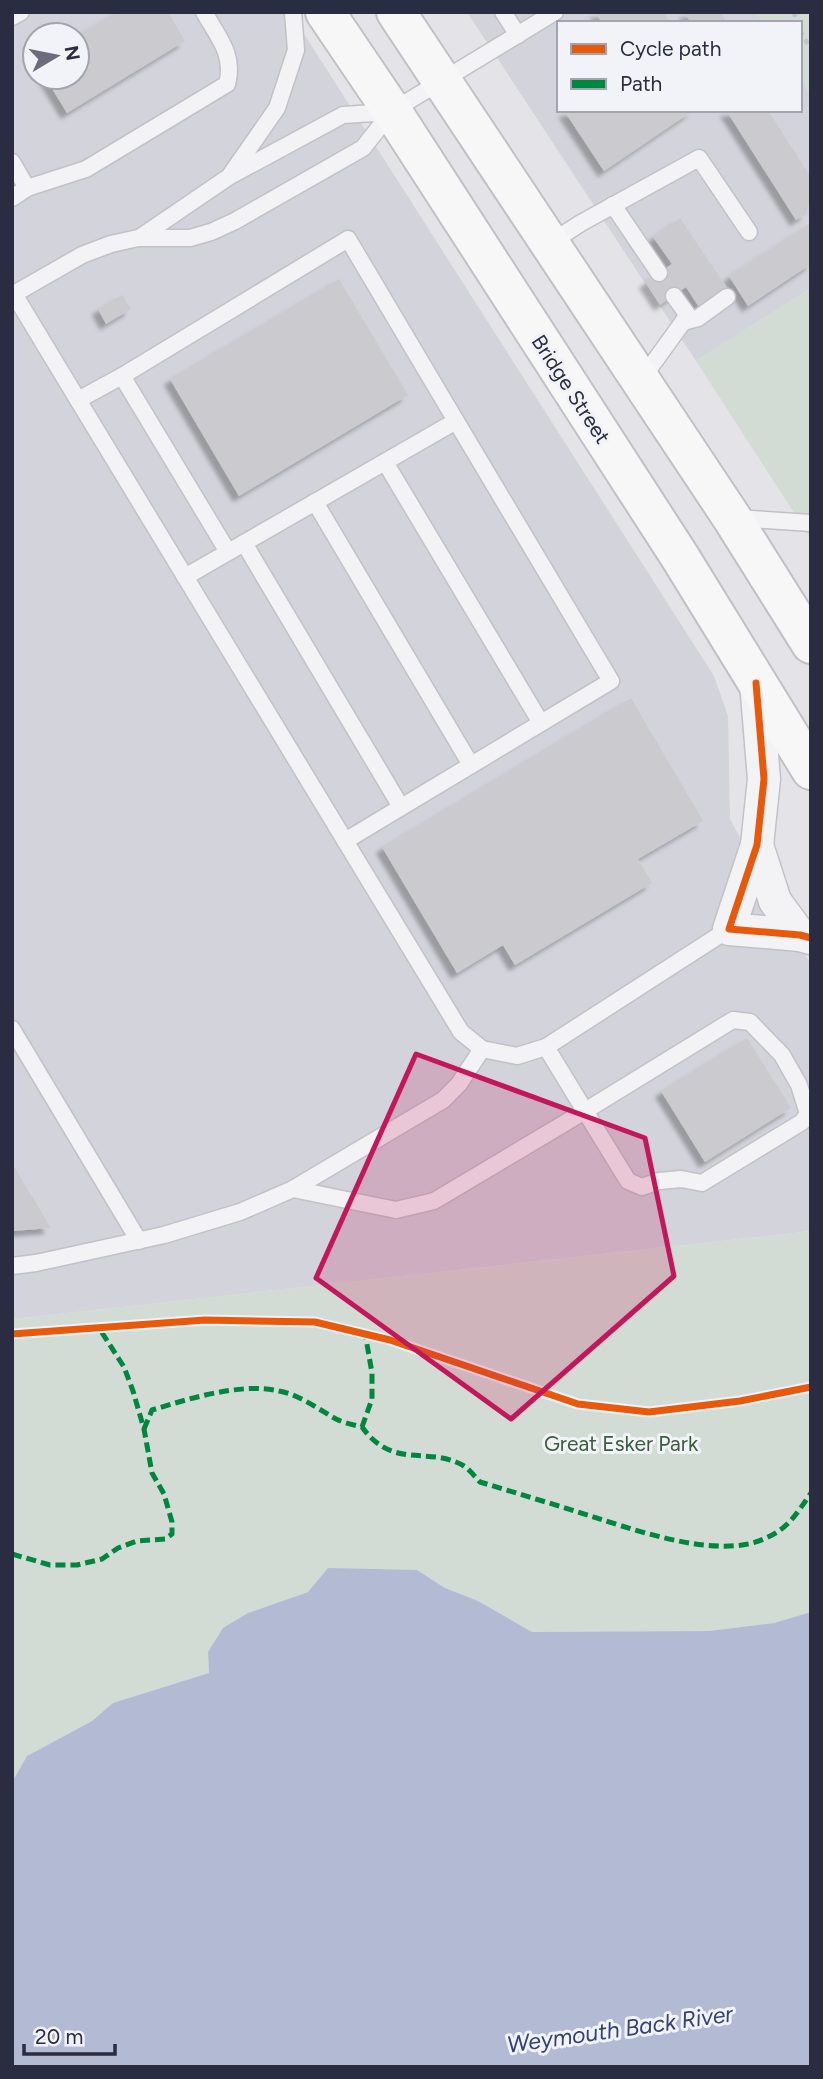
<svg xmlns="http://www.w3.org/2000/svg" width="823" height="2079" font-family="Figtree,sans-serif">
<defs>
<filter id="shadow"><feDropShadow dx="-6" dy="6" stdDeviation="2" flood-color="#0004"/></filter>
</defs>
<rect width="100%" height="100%" fill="#e4e4e8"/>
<g fill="#d2d3db" fill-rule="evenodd">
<path d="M12,12H290L714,676L728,716L730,819L811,965V1231L12,1319ZM35,35H77V77H35Z"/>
<polygon points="467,12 756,12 763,23 559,23 559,110 800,110 800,79 811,95 811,288 696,361"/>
</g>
<g fill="#d2dbd4">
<polygon points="756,12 811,12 811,95 800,79 800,23 763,23"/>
<polygon points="811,288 811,539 696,361"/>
<polygon points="811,1231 811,1612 774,1623 709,1631 532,1632 478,1601 445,1588 417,1570 308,1592 248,1613 208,1652 209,1673 113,1703 92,1721 27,1756 12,1782 12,1319"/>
</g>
<polygon fill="#b3bad3" points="328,1568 417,1570 445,1588 478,1601 532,1632 709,1631 774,1623 811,1612 811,2067 12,2067 12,1782 27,1756 92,1721 113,1703 209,1673 208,1652 223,1628 248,1613 308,1592"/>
<g fill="#cacacf" filter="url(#shadow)">
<polygon points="116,12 168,12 185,41 67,113 45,77 77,77 77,36"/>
<polygon points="596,12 664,12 670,23 602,23"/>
<polygon points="685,12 720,12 727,23 691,23"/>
<polygon points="568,110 694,110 604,171 565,112"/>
<polygon points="726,110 768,110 811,178 811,204 804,209 807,213 796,220"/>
<polygon points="680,218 727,288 699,307 686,287 660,305 645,282 672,264 653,237"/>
<polygon points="811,223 811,264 748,306 729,276"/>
<polygon points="339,279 408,395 239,496 170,379"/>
<polygon points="122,295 131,309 106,324 98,309"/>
<polygon points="631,698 703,821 638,859 652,883 515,965 503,945 457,973 382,847"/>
<polygon points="747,1038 791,1108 705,1162 661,1091"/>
<polygon points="12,1163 51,1228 12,1231"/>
</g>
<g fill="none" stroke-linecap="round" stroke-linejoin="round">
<defs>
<g id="lane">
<polyline points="503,12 518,35"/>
<polyline points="12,17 21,12"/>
<polyline points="12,162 27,188"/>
<polyline points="231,174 277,108 296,50 293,12"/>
<path d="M12,198L27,188L86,169L227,84C235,55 218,37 204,12"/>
<polyline points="613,205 659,273"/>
<polyline points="139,238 230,176 343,115 390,112"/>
<polyline points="550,243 581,223 699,158 749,232"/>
<polyline points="12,292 14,294 82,255 111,244 138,238 190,238 211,232 235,221 363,148 392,111 555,12"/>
<polyline points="12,295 14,294 58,367 461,1032 482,1049 517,1056 546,1047 729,929"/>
<polyline points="683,322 698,318 727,297"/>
<polyline points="641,380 683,322 687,314 674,296"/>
<polyline points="78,400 122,376"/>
<polyline points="385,462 541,723"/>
<polyline points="315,502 471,765"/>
<polyline points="736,518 811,523"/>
<polyline points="244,543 401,807"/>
<path d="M185,577C276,525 366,473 456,421L348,239L122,376L228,552"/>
<polyline points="345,841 611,681 456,421"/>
<polyline points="12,1029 139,1241"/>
<polyline points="293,1189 396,1210 434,1201 585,1111 628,1181 642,1187 659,1181 681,1179 702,1183 802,1122 808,1114 799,1085 782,1055 750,1022 733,1020 585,1111 546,1047"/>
<polyline points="12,1266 36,1263 164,1235 240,1212 293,1189 443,1100 459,1084 482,1049"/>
</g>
<g id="street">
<polyline points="756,683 764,779 757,845 729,929 800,935 811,938"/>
<polyline points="757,845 775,901 800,935"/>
</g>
<g id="primary">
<polyline points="325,12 392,111 680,557 811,770"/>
<polyline points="396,12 732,518 811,644"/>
</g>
</defs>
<use href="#lane" stroke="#c2c2c6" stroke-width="19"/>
<use href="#street" stroke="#c2c2c6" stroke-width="35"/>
<use href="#primary" stroke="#c0c1c6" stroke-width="42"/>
<g stroke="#c3c3c9" stroke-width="4.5" stroke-dasharray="5 5" stroke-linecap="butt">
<polyline points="794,12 797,23"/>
<polyline points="800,31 811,49"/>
</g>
<use href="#lane" stroke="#f3f3f6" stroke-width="16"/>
<use href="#street" stroke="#f3f3f6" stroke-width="32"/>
<use href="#primary" stroke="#f7f7f7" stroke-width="38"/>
<g stroke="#00873e" stroke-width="5" stroke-dasharray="10 5" stroke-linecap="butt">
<polyline points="362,1427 372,1399 372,1373 365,1333"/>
<path d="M144,1429L152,1410C188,1399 241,1382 279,1391C300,1395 318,1409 336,1419C344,1423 354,1425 362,1427C394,1471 428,1445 464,1466C470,1470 475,1477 480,1482C513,1492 546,1502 578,1512C627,1527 717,1562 766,1538C789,1528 797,1513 811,1493"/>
<polyline points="12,1554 50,1565 77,1565 102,1559 118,1548 137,1541 165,1539 172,1534 172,1522 164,1494 152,1473 144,1429 133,1391 124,1367 99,1328"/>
</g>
<defs>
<g id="cycleway">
<polyline points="756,683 764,779 757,845 729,929 800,935 811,938"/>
<polyline points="12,1334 205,1320 315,1322 390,1340 578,1404 649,1412 740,1401 811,1387"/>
</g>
</defs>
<use href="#cycleway" stroke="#f2f3f8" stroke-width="11"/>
<use href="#cycleway" stroke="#e8590c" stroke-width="7"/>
</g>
<path fill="#c2185b" fill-opacity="0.2" stroke="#c2185b" stroke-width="5" stroke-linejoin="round" d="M416,1054L645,1138L674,1276L511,1419L316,1278Z"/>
<g text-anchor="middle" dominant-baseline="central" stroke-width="6" stroke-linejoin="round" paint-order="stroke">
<g font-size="21" fill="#2a2d42" stroke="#f2f3f8">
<text transform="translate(571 389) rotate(57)">Bridge Street</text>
</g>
<g font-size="21" fill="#385e3a" stroke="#f2f3f8">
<text x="621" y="1443">Great Esker Park</text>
</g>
<g font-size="23" font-style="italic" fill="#344276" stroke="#f2f3f8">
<text transform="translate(620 2029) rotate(-8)">Weymouth Back River</text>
</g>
</g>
<rect width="823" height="2079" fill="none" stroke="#2a2d42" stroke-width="28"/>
<rect x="557" y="21" width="245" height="91" fill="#f2f3f8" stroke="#a2a4af" stroke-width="2"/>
<rect x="571" y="44" width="35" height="10" fill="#e8590c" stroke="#a2a4af" stroke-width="2"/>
<text x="620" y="56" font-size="21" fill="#2a2d42">Cycle path</text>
<rect x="571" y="79" width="35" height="10" fill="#00873e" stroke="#a2a4af" stroke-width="2"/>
<text x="620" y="91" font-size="21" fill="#2a2d42">Path</text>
<g transform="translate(56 56) rotate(80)"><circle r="33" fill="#f2f3f8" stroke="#a2a4af" stroke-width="2"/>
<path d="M0-5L12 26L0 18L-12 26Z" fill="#6b6d7c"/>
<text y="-10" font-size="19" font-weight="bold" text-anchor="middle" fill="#2a2d42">N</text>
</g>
<path d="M24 2044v10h91v-10" fill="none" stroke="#2a2d42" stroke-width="3.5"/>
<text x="35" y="2044" font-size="21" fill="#2a2d42" stroke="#f2f3f8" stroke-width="5" paint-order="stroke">20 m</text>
</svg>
